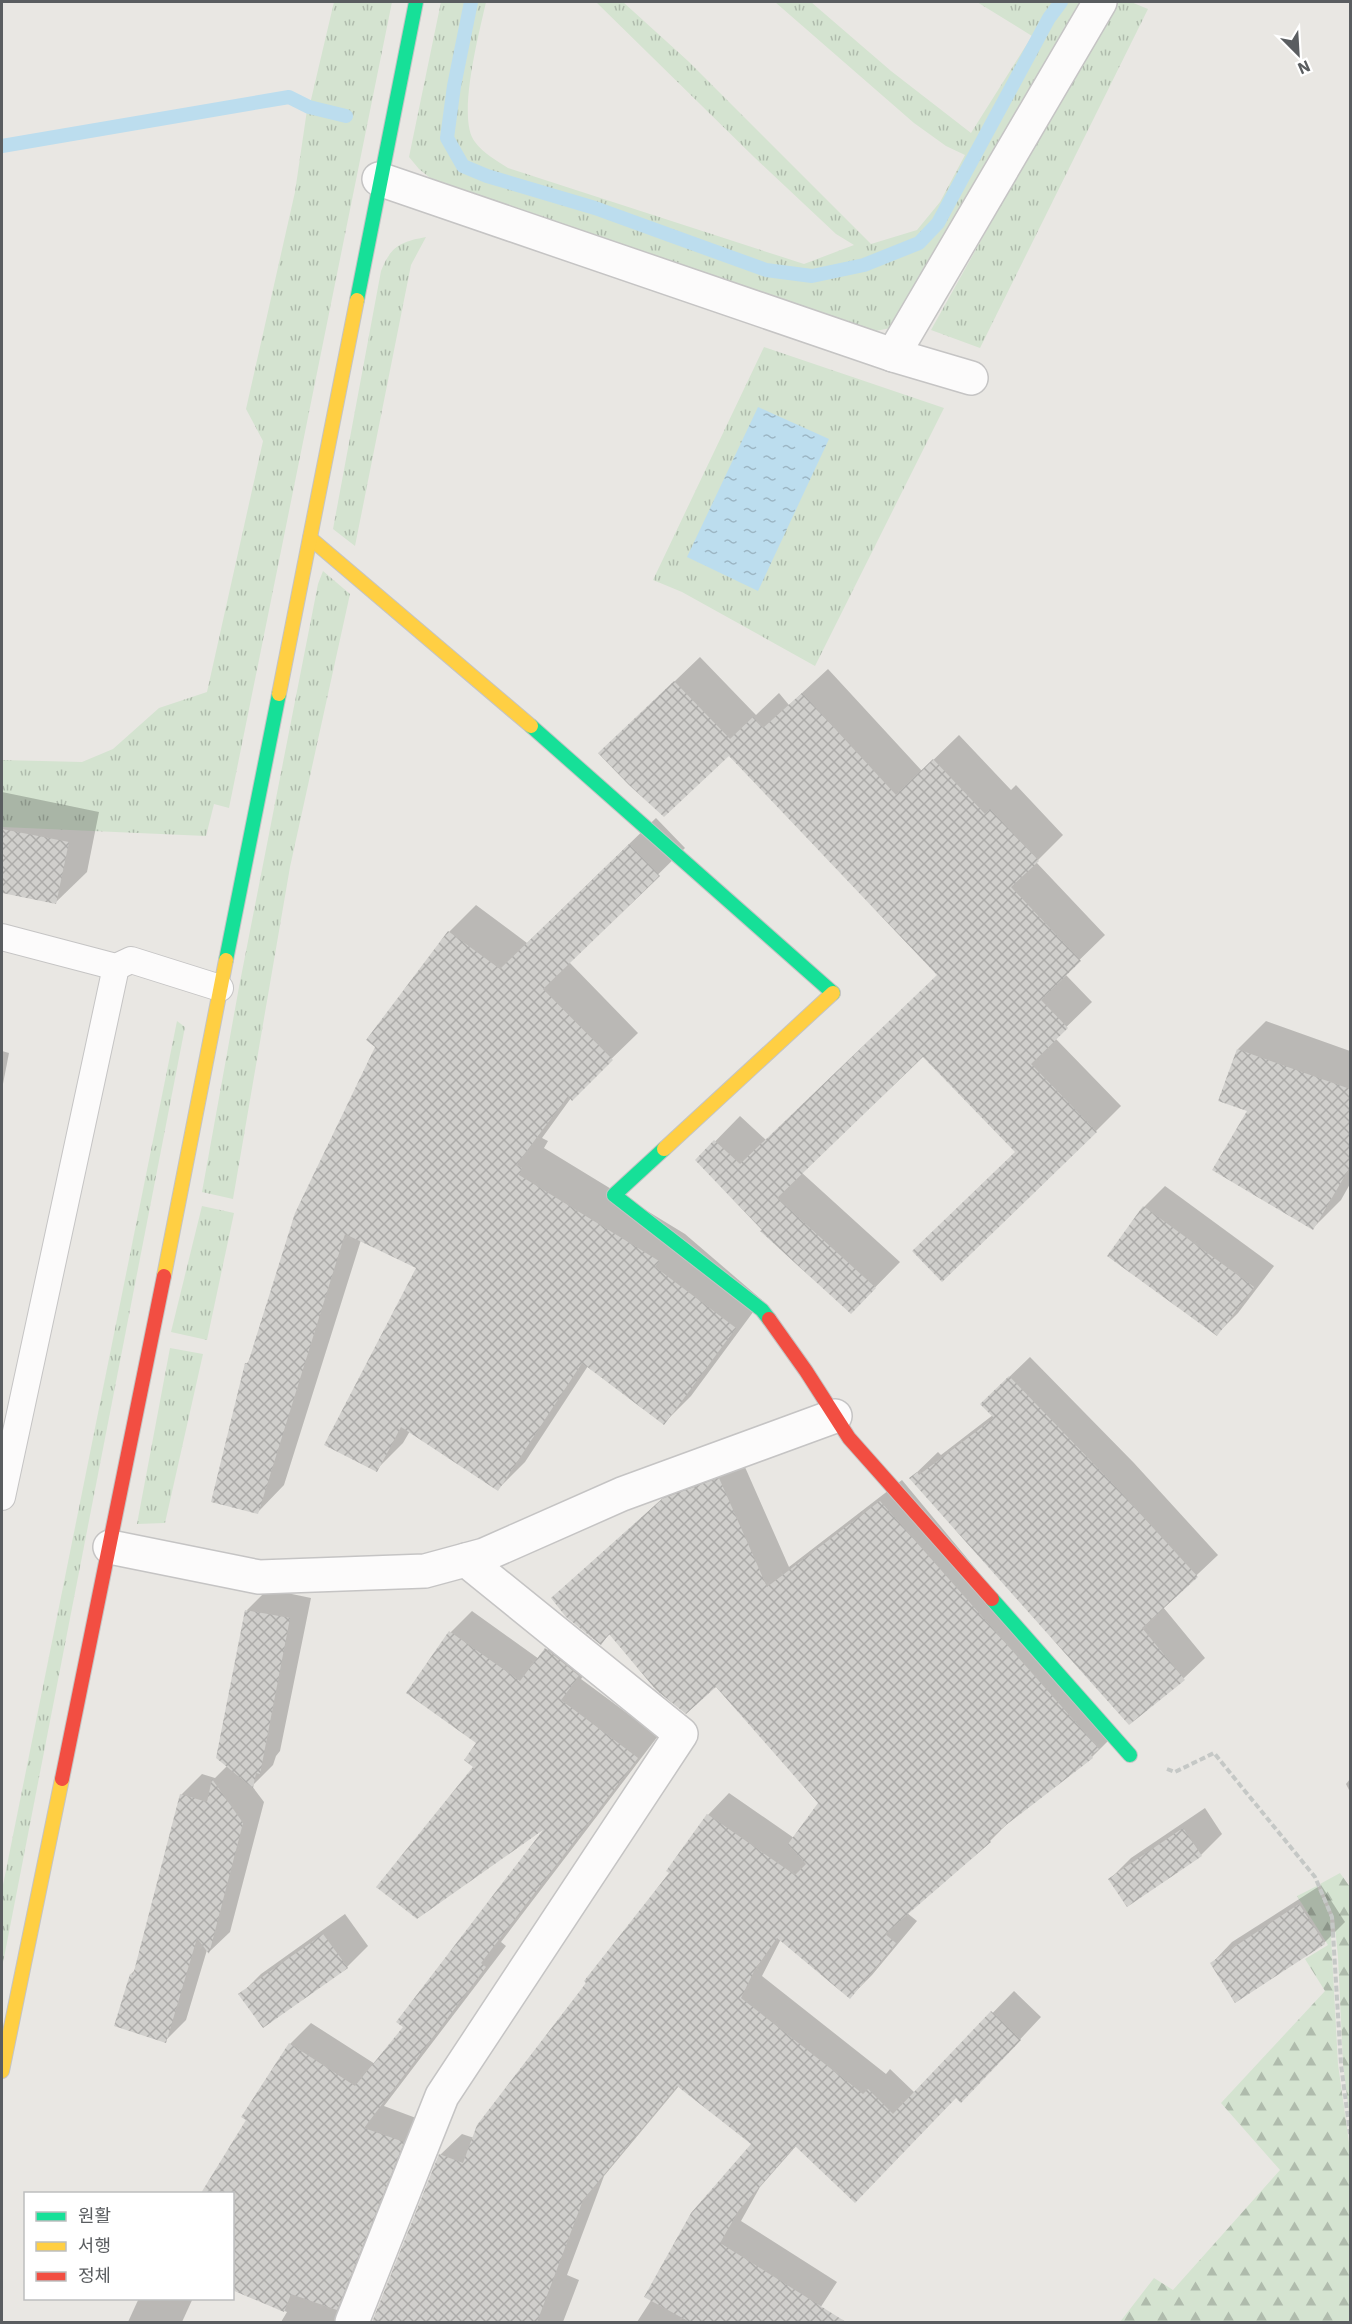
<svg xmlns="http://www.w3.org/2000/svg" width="1352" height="2324" font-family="'IBM Plex Sans','Noto Sans KR',sans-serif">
<defs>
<pattern id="grass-tufts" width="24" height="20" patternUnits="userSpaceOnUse" patternTransform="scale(1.5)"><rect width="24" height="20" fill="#d4e3d0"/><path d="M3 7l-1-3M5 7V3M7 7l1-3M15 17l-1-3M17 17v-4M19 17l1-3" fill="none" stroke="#afbbac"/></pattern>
<pattern id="forest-firs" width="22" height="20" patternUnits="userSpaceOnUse" patternTransform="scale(1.5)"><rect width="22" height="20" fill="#d4e3d0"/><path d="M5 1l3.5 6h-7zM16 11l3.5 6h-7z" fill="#afbbac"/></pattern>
<pattern id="water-ripples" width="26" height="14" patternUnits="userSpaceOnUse" patternTransform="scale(1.5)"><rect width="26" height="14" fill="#bcddee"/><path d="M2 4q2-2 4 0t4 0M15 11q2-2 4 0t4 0" fill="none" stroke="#9cb6c4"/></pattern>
<pattern id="building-cross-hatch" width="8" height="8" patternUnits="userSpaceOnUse" patternTransform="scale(1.5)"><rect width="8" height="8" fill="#d0cfcc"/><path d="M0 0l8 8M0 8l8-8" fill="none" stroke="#acaba9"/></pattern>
</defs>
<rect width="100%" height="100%" fill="#e9e7e3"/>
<g fill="url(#grass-tufts)">
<polygon points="334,2 392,2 229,808 214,804 206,836 2,827 2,760 82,762 113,749 159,708 207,692 263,441 246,409 295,192 307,110 346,119 347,113 310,104"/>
<polygon points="441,2 468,2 451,86 446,139 462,167 486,177 595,209 766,272 812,279 864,266 920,245 939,224 1051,19 1063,2 1087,2 891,328 865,333 439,185 419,169 409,157"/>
<path d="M473,2H486C480,30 456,119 475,142C483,153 497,161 508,168L804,264L854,245L836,234L754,157L596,2H623L688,61L871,244L917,230L940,202L965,155L946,146L914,123L775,2H811L891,71L971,133L1032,36L977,2H1057L1046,17L935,221L917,241L863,261L812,273L767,266L596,206L488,174L465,164L450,138L456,87Z"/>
<polygon points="1120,2 1131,2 1148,9 980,348 931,330 1110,9"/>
<path d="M426,237L411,265L355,546L333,529L381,271C391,246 400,242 426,237Z"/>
<polygon points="764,347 944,408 815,666 682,592 653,580"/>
<polygon points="323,571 350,594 290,867 233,1199 202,1192 239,987 318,584"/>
<polygon points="177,1021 185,1027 2,1968 2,1890"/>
<polygon points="202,1206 234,1213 207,1340 171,1332"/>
<polygon points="170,1348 203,1354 165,1523 137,1524"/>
</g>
<g fill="url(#forest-firs)">
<polygon points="1340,1873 1350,1887 1350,2121 1343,2064 1338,1957 1334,1917 1320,1884"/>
<polygon points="1317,1886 1330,1917 1338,2064 1350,2150 1350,2322 1120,2322 1154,2278 1173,2290 1280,2170 1221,2103 1325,1991 1305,1959 1328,1945 1297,1896"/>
</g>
<polygon fill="url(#water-ripples)" points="758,407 829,439 758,591 687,557"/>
<g fill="#0003">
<polygon points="700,657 756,715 779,693 789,705 828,669 922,771 959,735 1011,790 1016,785 1063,835 1036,862 1105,935 1065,974 1092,1002 1055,1038 1121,1106 1096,1131 1016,1152 923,1055 801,1172 900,1262 851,1312 764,1230 697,1160 740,1116 766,1140 939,974 729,754 600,753"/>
<polygon points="2,792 99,812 87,872 56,902 2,891"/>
<polygon points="656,818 685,848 569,962 638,1033 571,1098 542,1138 548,1141 544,1148 685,1234 762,1300 691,1396 664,1423 588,1366 525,1462 498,1489 410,1431 403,1443 376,1470 418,1267 361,1240 284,1485 258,1512 247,1363 251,1359 377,1046 368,1039 449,932 476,905 527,943"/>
<polygon points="1266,1021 1350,1051 1350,1184 1341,1200 1313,1228 1249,1110 1220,1100 1238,1049"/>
<polygon points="2,1051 9,1053 2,1089"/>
<polygon points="1165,1186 1274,1266 1238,1313 1217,1334 1109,1255 1144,1207"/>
<polygon points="1030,1357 1134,1463 1218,1555 1163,1607 1205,1658 1184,1678 1129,1723 911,1478 938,1452 941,1455 993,1415 1003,1383"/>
<polygon points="741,1458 789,1567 902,1480 1114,1735 1092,1757 1011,1820 990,1841 907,1913 917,1921 872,1975 850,1997 781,1939 762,1976 886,2074 890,2069 915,2093 1014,1991 1041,2017 982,2080 956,2097 797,2145 760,2187 741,2221 837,2282 811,2322 637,2322 753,2143 679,2086 604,2176 567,2275 579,2280 563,2322 374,2322 440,2155 462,2134 474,2138 671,1873 708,1815 729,1793 794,1838 820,1802 716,1685 610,1634 601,1643 553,1598 685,1478"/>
<polygon points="268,1589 311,1598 280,1751 276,1756 273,1765 252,1786 264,1802 230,1932 209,1952 207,1950 186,2020 165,2041 131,1974 135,1970 181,1795 202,1774 215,1778 227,1766 247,1610"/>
<polygon points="472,1611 539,1659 567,1628 599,1654 581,1679 658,1736 501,1942 506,1946 384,2106 424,2121 335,2322 281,2322 287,2312 232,2288 232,2194 202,2194 248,2120 290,2044 311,2023 375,2064 405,2027 548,1825 475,1766 478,1743 408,1693 451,1632"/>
<polygon points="1350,1779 1350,1792 1346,1784"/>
<polygon points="1205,1808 1222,1834 1201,1855 1110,1879 1131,1858"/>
<polygon points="1321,1885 1345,1922 1324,1943 1212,1963 1232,1942"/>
<polygon points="345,1914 368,1946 347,1967 240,1995 261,1974"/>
<polygon points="139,2298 193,2298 182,2322 128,2322"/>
</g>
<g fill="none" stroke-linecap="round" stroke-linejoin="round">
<g stroke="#bcddee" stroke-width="14">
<polyline points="471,2 454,86 447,138 463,166 487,176 595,208 766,270 812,276 864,265 919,243 938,223 1049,18 1061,2"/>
<polyline points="2,146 289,97 309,107 346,116"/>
</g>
</g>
<g fill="url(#building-cross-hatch)">
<polygon points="674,681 730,739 753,717 763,728 802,693 896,795 933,759 985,814 990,809 1039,861 1011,887 1081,961 1041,1000 1068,1028 1031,1064 1097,1132 942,1282 912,1251 1015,1152 923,1057 777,1198 876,1288 851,1314 760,1231 762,1230 695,1160 714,1140 740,1164 937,975 729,756 664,817 629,785 598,753"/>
<polygon points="2,829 69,842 56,904 2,893"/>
<polygon points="629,844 660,876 543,989 613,1060 572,1101 568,1096 516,1165 522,1168 519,1175 659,1261 655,1267 736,1328 664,1425 582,1363 498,1491 401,1427 377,1472 324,1445 416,1268 345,1234 258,1514 211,1502 245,1363 248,1363 295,1213 375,1047 366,1040 448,931 500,969"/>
<polygon points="1237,1049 1350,1089 1350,1167 1313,1230 1212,1170 1247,1111 1218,1101"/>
<polygon points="1143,1206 1254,1287 1217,1336 1107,1256"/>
<polygon points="1009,1376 1113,1484 1198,1577 1142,1628 1185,1680 1129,1725 909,1478 917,1472 919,1475 994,1418 980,1404"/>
<polygon points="719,1478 767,1587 880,1501 1099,1749 1091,1755 1093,1758 988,1839 991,1842 885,1934 896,1943 850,1999 777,1938 754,1971 741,1998 863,2094 868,2089 893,2114 991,2011 1021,2040 961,2103 956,2098 855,2203 795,2146 739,2210 720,2243 846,2322 690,2322 644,2297 691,2213 751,2144 677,2086 583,2200 537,2322 372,2322 439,2154 463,2163 477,2125 586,1983 584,1981 669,1873 666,1871 707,1814 795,1875 806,1864 788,1844 818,1803 716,1687 686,1714 656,1690 609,1634 601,1645 566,1617 551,1598 662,1499"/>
<polygon points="245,1610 290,1618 260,1774 256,1773 253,1788 216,1758"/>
<polygon points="449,1631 520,1681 545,1648 579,1676 561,1700 638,1758 481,1963 486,1967 364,2128 404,2142 337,2310 291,2294 284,2312 232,2290 232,2193 201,2193 246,2120 241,2117 289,2043 355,2086 403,2027 396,2022 543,1830 417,1919 376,1887 473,1767 464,1760 476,1743 406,1693"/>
<polygon points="212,1779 243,1823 209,1954 197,1938 166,2043 114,2026 130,1974 133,1975 180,1794 207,1802"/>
<polygon points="1183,1828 1202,1856 1127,1907 1108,1879"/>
<polygon points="1299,1904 1325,1944 1235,2003 1210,1963"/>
<polygon points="323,1934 348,1968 263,2028 238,1994"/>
</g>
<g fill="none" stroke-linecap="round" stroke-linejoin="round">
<defs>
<g id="lane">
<polyline points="2,937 116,967 131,960 220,988"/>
<polyline points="2,1497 116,967"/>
</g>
<g id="street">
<polyline points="379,179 893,355 971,378"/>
<polyline points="893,355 1100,2"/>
<polyline points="110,1547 259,1577 425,1571 484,1555 622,1494 835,1416"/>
<polyline points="352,2322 442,2096 681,1734 466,1560"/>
</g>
<g id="fast">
<polyline points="357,300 416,2"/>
<polyline points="531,726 833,993"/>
<polyline points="226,960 279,694"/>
<polyline points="664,1149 614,1195 762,1310 769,1319"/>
<polyline points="992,1599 1130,1755"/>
</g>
<g id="slow">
<polyline points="310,538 531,726"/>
<polyline points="279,694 357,300"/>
<polyline points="664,1149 833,993"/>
<polyline points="164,1276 226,960"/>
<polyline points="2,2071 62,1779"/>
</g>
<g id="jam">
<polyline points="769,1319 806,1371 849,1438 992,1599"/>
<polyline points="62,1779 164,1276"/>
</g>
</defs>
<use href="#lane" stroke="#c5c4c4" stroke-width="28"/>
<use href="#street" stroke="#c5c4c4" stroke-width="36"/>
<use href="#fast" stroke="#c4c4c4" stroke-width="16"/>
<use href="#slow" stroke="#c4c4c4" stroke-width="16"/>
<use href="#jam" stroke="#c4c4c4" stroke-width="16"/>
<polyline stroke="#c5c8c6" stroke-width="4" stroke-dasharray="6 3" stroke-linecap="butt" points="1167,1769 1175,1772 1214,1753 1315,1877 1332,1917 1341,2064 1350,2134"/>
<use href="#lane" stroke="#fcfbfb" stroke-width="26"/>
<use href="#street" stroke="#fcfbfb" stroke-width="33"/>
<use href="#fast" stroke="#16e098" stroke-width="14"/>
<use href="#slow" stroke="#ffcf43" stroke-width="14"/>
<use href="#jam" stroke="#f24e42" stroke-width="14"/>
</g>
<rect width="1352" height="2324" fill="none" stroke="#5a5d60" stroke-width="6"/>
<rect x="24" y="2192" width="210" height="108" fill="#ffffff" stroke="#bdbebf" stroke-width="1.5"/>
<rect x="36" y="2212" width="30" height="9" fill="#16e098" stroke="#bdbebf" stroke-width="1.5"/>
<text x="78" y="2222" font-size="18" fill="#5a5d60">원활</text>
<rect x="36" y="2242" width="30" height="9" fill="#ffcf43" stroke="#bdbebf" stroke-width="1.5"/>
<text x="78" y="2252" font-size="18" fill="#5a5d60">서행</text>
<rect x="36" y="2272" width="30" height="9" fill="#f24e42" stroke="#bdbebf" stroke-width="1.5"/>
<text x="78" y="2282" font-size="18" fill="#5a5d60">정체</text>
<g transform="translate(1298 54) rotate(156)" stroke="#ffffff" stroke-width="4.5" paint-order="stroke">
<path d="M0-4.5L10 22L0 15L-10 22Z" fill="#5a5d60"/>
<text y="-9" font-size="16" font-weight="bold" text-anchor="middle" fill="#5a5d60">N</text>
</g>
</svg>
